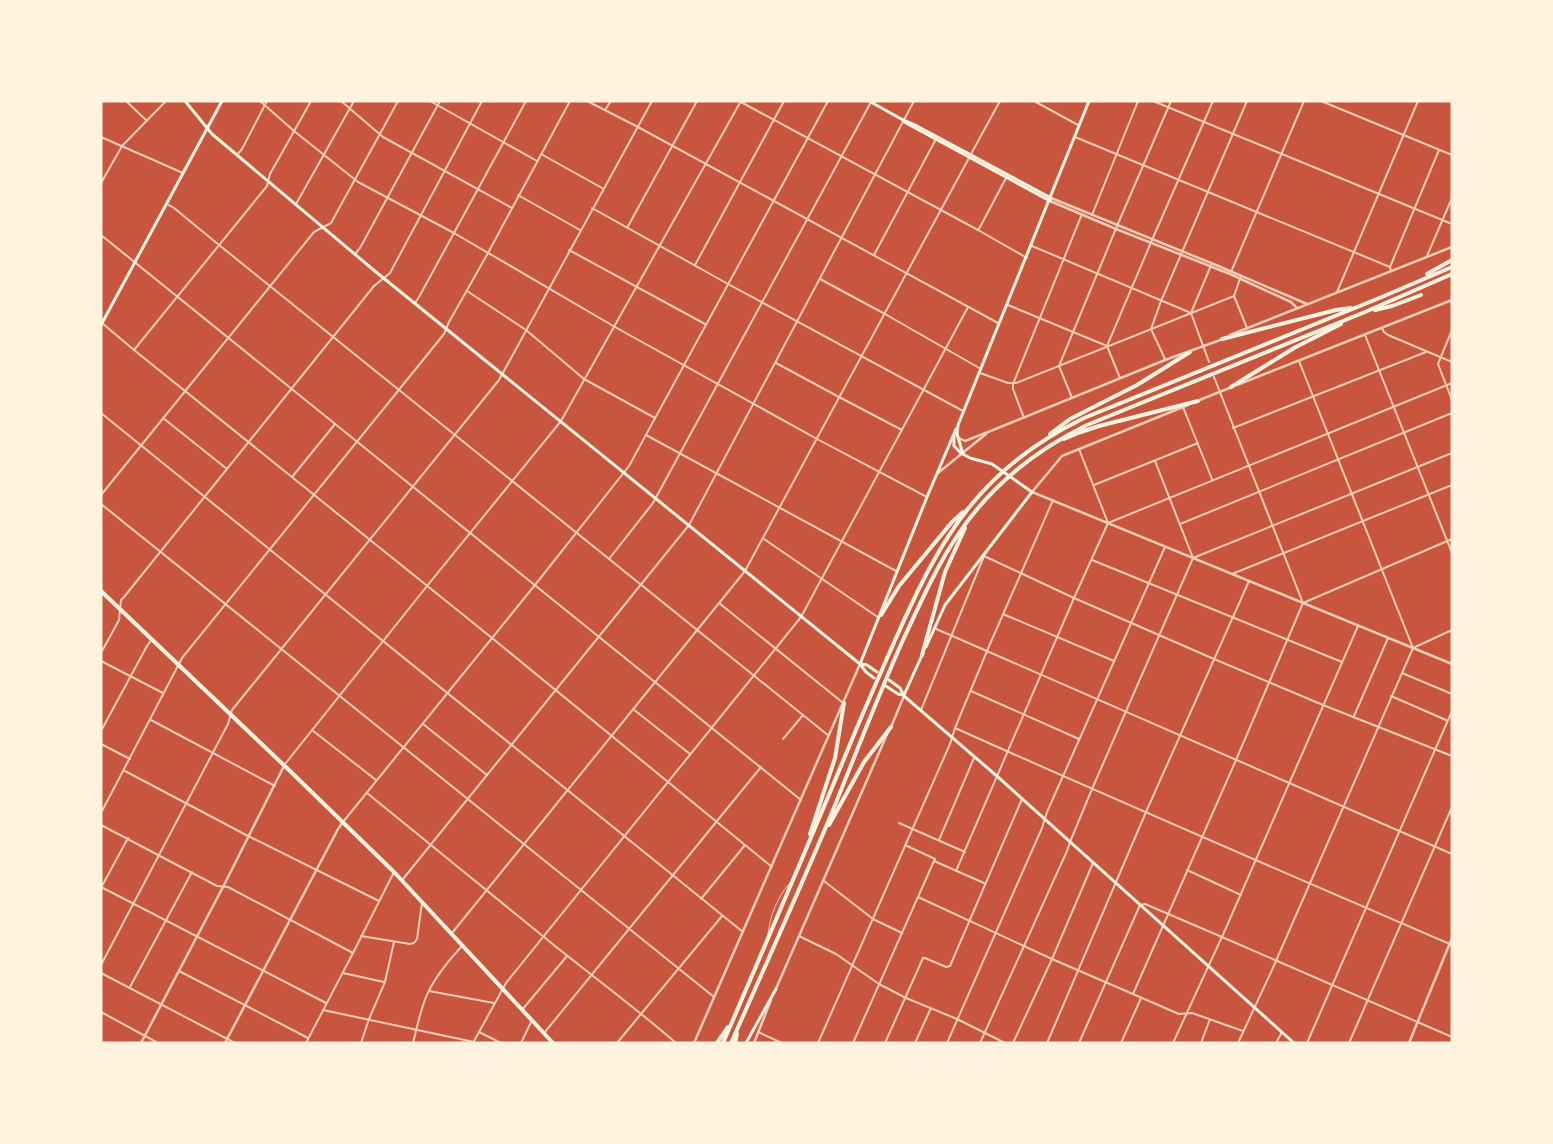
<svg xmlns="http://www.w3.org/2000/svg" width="1553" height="1144" font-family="Roboto,sans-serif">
<rect width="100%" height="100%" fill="#c8553d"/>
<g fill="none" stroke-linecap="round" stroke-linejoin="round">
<path stroke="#f1ccb7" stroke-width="1" d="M768,934C770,916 777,898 789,884"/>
<g stroke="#f1ccb7" stroke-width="2">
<polyline points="126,101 147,121"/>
<polyline points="260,101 294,131 358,182 454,233 615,327 817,439 927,497"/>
<polyline points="341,101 383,137 512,208"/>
<polyline points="430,101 537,161"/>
<polyline points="587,101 638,127 998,323"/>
<polyline points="739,101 978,230 1027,258"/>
<polyline points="1034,101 1078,125"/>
<polyline points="1153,101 1452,224"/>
<polyline points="1321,101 1452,155"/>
<polyline points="605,110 611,101"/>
<polyline points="101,137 183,173"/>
<polyline points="1075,137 1390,267"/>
<polyline points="541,154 602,188"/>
<polyline points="971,154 1000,101"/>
<polyline points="237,155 242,149 267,101"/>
<polyline points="101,183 122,146 166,101"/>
<polyline points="518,195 580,230"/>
<polyline points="167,204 174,208 219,245 829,736"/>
<polyline points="296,204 354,101"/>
<polyline points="592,208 728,284 963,411"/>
<polyline points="1092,215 1138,101"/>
<polyline points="627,228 697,101"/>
<polyline points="979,229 1006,178"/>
<polyline points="101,235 801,800"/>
<polyline points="1032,246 1191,313"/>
<polyline points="569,250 705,324"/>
<polyline points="355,254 360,248 440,101"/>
<polyline points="874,255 936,139"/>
<polyline points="1427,256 1452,198"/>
<polyline points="695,265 784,101"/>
<polyline points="1391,271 1390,267 1439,150"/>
<polyline points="1231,272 1304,101"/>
<polyline points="1241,276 1234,296 1247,328"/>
<polyline points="820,279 885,314 981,369"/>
<polyline points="467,291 526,330 584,379 655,418"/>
<polyline points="1337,292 1418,101"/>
<polyline points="415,303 419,297 526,101"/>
<polyline points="1008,305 1107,346"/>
<polyline points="102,323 134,350 492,638 772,867"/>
<polyline points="1382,328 1384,332 1388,335 1452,362"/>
<polyline points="1452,330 1438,364 1452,400"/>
<polyline points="1365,335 1452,553"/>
<polyline points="134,350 267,186 270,174 311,101"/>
<polyline points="1165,359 1151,329 1161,301 1247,101"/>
<polyline points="1299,361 1413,648"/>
<polyline points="1209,362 1191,313 1212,263"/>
<polyline points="776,363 839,397 902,430"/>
<polyline points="980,373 1008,383 1016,383 1234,296"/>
<polyline points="1214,377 1303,603"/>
<polyline points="1120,378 1107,346 1152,240 1213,101"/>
<polyline points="1072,398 1059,366 1117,226 1171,101"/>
<polyline points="1183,407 1212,479"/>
<polyline points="101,413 743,932"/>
<polyline points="163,418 227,469"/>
<polyline points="1024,418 1013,389 1013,384 1082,214"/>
<polyline points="1233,428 1426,352"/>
<polyline points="646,435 896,571"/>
<polyline points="1079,449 1108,523"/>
<polyline points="1155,461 1193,558"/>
<polyline points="292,477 335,424"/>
<polyline points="1094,485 1198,443"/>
<polyline points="101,495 314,232 331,223 398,101"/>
<polyline points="101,504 714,997"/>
<polyline points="1180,524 1452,413"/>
<polyline points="764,539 879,618"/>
<polyline points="609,559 653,503 871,102"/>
<polyline points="1092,560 1342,662"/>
<polyline points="1232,574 1452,485"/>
<polyline points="719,603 842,702"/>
<polyline points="1003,614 1114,661"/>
<polyline points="934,628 1452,854"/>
<polyline points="101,653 119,620 121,600 124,597 374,286 390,273 482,101"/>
<polyline points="101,661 163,693"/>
<polyline points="1402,673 1452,694"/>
<polyline points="971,691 1079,739"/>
<polyline points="1391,696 1446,720"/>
<polyline points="633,709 690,754"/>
<polyline points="921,710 984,556 1074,598 1214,659 1323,705 1452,756"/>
<polyline points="1354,716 1388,638"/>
<polyline points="151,720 275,786"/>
<polyline points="423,724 487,775"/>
<path d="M955,728C1120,802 1286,873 1452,945"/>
<polyline points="312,730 376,780"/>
<polyline points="101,731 147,646 152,639"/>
<polyline points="783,739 803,715"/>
<polyline points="101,744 130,759"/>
<polyline points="285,764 427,586 561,421 741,101"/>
<polyline points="125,771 248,836 379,901"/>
<path d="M367,793C430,844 492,895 555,946C595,978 637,1009 676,1043"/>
<polyline points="101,813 182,658 444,334 449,322 488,253 570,101"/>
<polyline points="343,822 535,585 629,466 828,101"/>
<polyline points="899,823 965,852"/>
<polyline points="101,825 217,886 228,887 353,953"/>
<polyline points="939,840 974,758"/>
<polyline points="905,845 935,859 934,861 984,883"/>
<polyline points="1187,870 1241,895"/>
<polyline points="956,871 1074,598 1108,523 1452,383"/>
<polyline points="403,879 689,525 914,101"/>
<polyline points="824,881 873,919 902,933"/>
<polyline points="102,886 128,838"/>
<polyline points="101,887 326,1003"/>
<polyline points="918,897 1052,959 1179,1014 1192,1013 1243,1031"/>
<polyline points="701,899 745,845"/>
<polyline points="452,933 745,571 969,158"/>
<polyline points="361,936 410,944 414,943 417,939 422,903"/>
<polyline points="799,936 836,954 879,984 906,998 957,1019 1005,1043"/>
<polyline points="101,965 228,724 232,710 499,380 652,101"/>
<polyline points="179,971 308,1038"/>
<polyline points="101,973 235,1043"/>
<polyline points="343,973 384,982"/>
<polyline points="130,987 192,872"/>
<polyline points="429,991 494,1003"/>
<polyline points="1133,994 1236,760 1303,603 1452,539"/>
<polyline points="323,1010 474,1042"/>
<polyline points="522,1010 567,956"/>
<polyline points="101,1012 158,1043"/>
<polyline points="479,1032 501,1043"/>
<polyline points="545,1032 761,767"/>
<polyline points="758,1032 782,1043"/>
<polyline points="306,1043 353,953 394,872"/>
<polyline points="361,1043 369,1019 385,982 394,942"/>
<path d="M413,1043C417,1027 420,1012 426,997C433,980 450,959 462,946"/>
<polyline points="473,1043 506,983 801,617 968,307"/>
<polyline points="521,1043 532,1020"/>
<polyline points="617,1043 722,916"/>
<polyline points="818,1043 950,744 955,728 987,651 1053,500"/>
<polyline points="853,1043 934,861"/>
<polyline points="885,1043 923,958 925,958 946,967 950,966 1022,799"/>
<polyline points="915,1043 931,1008"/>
<polyline points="947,1043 1042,828 1047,812 1165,547"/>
<polyline points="980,1043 1067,851 1070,842 1092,789 1193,558 1452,453"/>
<polyline points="1013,1043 1052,959 1093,863"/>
<polyline points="1047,1043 1146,812 1249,581"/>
<polyline points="1079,1043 1140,905 1145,904 1222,937 1452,1037"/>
<polyline points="1121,1043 1141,998"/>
<polyline points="1173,1043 1226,928 1358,626"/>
<polyline points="1201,1043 1210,1019"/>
<polyline points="1238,1043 1272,970 1413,648 1452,630"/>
<polyline points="1276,1043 1282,1032"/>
<polyline points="1307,1043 1452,711"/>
<polyline points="1349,1043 1452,807"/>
</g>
<g stroke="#f1ccb7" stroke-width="2.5">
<polyline points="1051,198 1216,265 1307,304"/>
<polyline points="1050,201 1116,229 1230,274 1291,302 1297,308"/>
<polyline points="1230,335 1452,247"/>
<polyline points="1237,385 1452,300"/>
<polyline points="1197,401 1232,387"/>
<polyline points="1188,405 1062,456 1032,492 1452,664"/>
<polyline points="959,438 965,441 988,432 1165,360 1223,339"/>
<polyline points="938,473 986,434"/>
<polyline points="891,727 904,696"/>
<polyline points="775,991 888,732"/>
<polyline points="141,1043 223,887 284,766"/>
<polyline points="225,1043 338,829 343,822"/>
<polyline points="694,1043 860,664"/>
<polyline points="754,1043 771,1000"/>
<polyline points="1409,1043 1452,938"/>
</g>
<g stroke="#fff3e0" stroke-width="3">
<polyline points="185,101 212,134 376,272 860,664 866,672 874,678"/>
<polyline points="869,101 903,120 906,123 1050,201"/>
<polyline points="903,120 917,126 1051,198"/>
<polyline points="101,325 222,101"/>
<polyline points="963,454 957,434 958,425 1089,101"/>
<polyline points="926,647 945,605 1032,492 992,464 970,458 961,453 954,446 954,435"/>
<polyline points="860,664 927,497 956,429"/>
<polyline points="861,664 867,665 877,672"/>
<polyline points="889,680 900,688 904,696 998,777 1294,1043"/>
<polyline points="886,686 898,694 903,695"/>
<polyline points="904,695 923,653"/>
<polyline points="746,1043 776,989"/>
</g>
<polyline stroke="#fff3e0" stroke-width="4" points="101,591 290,771 394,872 553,1043"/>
<g stroke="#fff3e0" stroke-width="4">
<polyline points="1427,274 1452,260"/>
<polyline points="1375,310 1392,306 1421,295"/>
<polyline points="1222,339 1336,310 1351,308"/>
<polyline points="1231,387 1294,348 1341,324"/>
<polyline points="1050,434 1070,419 1137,385 1190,352"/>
<polyline points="1064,439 1078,433 1099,426 1198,401"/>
<polyline points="881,615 899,586 952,522 963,512"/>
<polyline points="922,655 945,572 965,528"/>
<polyline points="829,825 864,762 891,727"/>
<polyline points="810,834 835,758 844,703"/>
<polyline points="717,1043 728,1027"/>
<path d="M723,1043C767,941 811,839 853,737C868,701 884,665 900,629C920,585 940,543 971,505C1001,468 1041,439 1084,418L1377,299L1452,267"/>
<path d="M731,1043C765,967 799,891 831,815C855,756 877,698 903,640C920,604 936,567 959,533C991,486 1036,450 1087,425L1365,312L1452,274"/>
<polyline points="735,1043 737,1034"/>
</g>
</g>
<rect width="1553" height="1144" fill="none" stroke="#fff3e0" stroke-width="205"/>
</svg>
